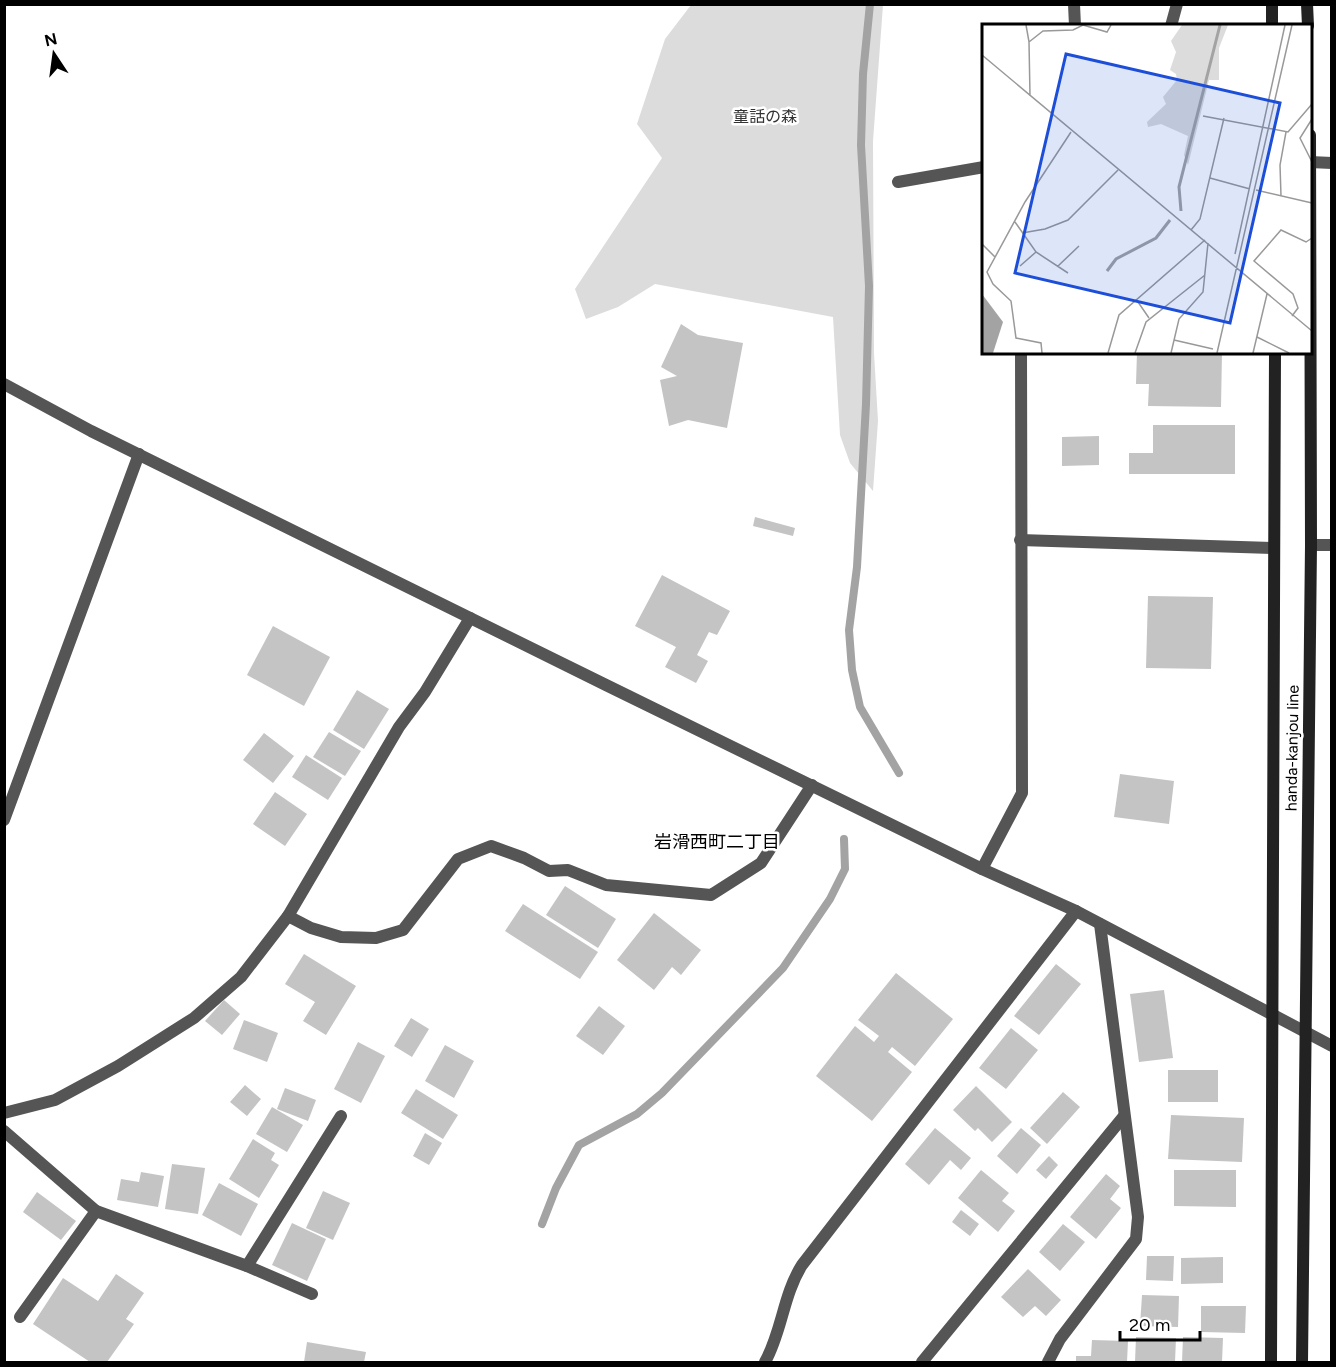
<svg xmlns="http://www.w3.org/2000/svg" width="1336" height="1367" font-family="Figtree,'Noto Sans JP',sans-serif">
<rect width="100%" height="100%" fill="#fff"/>
<polygon fill="#dcdcdc" points="691,5 883,5 873,141 874,353 878,421 873,491 850,463 840,435 833,317 655,284 618,307 586,319 575,289 662,158 637,124 665,39"/>
<g fill="none" stroke-linecap="round" stroke-linejoin="round">
<g stroke="#a3a3a3" stroke-width="8">
<polyline points="870,4 863,74 861,145 869,286 866,404 857,567 849,630 852,670 860,707 899,773"/>
<polyline points="542,1224 556,1188 579,1145 637,1114 662,1093 783,968 830,899 845,869 844,839"/>
</g>
</g>
<g fill="#c4c4c4">
<polygon points="681,324 698,335 743,343 727,428 688,420 669,426 660,380 677,376 661,367"/>
<polygon points="1137,352 1222,352 1221,407 1148,406 1149,384 1136,384"/>
<polygon points="1153,425 1235,425 1235,474 1129,474 1129,453 1153,453"/>
<polygon points="1099,436 1099,465 1062,466 1062,437"/>
<polygon points="755,517 795,528 793,536 753,526"/>
<polygon points="662,575 730,611 717,635 709,632 697,655 708,661 696,683 665,667 676,647 635,626"/>
<polygon points="1148,596 1213,597 1211,669 1146,668"/>
<polygon points="273,626 330,657 304,706 247,675"/>
<polygon points="357,690 389,709 364,749 333,730"/>
<polygon points="329,732 361,751 345,776 313,757"/>
<polygon points="264,733 294,756 273,783 243,760"/>
<polygon points="306,755 342,778 328,800 292,777"/>
<polygon points="1120,774 1174,781 1169,824 1114,817"/>
<polygon points="275,792 307,814 285,846 253,824"/>
<polygon points="565,886 616,919 598,948 546,915"/>
<polygon points="523,904 598,952 580,979 505,931"/>
<polygon points="654,913 701,950 681,975 672,967 654,990 617,960"/>
<polygon points="304,954 356,986 326,1035 303,1021 315,1002 285,984"/>
<polygon points="1056,964 1081,984 1039,1035 1014,1016"/>
<polygon points="896,973 953,1019 915,1066 892,1047 888,1052 912,1072 872,1121 816,1076 855,1026 874,1042 879,1036 858,1020"/>
<polygon points="1164,990 1173,1058 1139,1062 1130,994"/>
<polygon points="224,1000 240,1014 222,1035 205,1021"/>
<polygon points="599,1006 625,1026 603,1055 576,1036"/>
<polygon points="411,1018 429,1029 412,1057 394,1046"/>
<polygon points="244,1020 278,1033 267,1062 233,1049"/>
<polygon points="1011,1028 1038,1050 1006,1089 979,1068"/>
<polygon points="358,1042 385,1056 361,1103 334,1089"/>
<polygon points="445,1045 474,1061 454,1098 425,1081"/>
<rect x="1168" y="1070" width="50" height="32"/>
<polygon points="245,1085 261,1099 247,1116 230,1102"/>
<polygon points="976,1086 1012,1122 992,1142 978,1128 975,1131 953,1110"/>
<polygon points="285,1088 316,1100 308,1121 277,1109"/>
<polygon points="416,1089 458,1115 443,1139 401,1113"/>
<polygon points="1063,1092 1080,1107 1047,1144 1030,1128"/>
<polygon points="272,1107 303,1125 287,1152 256,1134"/>
<polygon points="1171,1115 1244,1118 1242,1162 1168,1159"/>
<polygon points="935,1128 971,1158 961,1170 950,1160 929,1185 905,1164"/>
<polygon points="1021,1128 1041,1145 1017,1174 997,1156"/>
<polygon points="425,1133 442,1143 429,1165 413,1156"/>
<polygon points="253,1139 275,1153 271,1160 279,1165 259,1198 229,1179"/>
<polygon points="1049,1156 1058,1165 1046,1179 1036,1170"/>
<polygon points="172,1164 205,1168 198,1214 165,1209"/>
<polygon points="981,1170 1009,1193 1002,1201 1015,1211 998,1232 958,1198"/>
<polygon points="1174,1170 1236,1170 1236,1207 1174,1206"/>
<polygon points="141,1172 164,1176 158,1207 117,1200 121,1179 139,1182"/>
<polygon points="1106,1174 1120,1186 1110,1199 1121,1208 1096,1239 1070,1217"/>
<polygon points="219,1183 258,1204 241,1236 202,1215"/>
<polygon points="323,1191 350,1203 333,1240 306,1228"/>
<polygon points="37,1192 76,1221 61,1240 23,1212"/>
<polygon points="961,1210 979,1224 970,1236 952,1222"/>
<polygon points="292,1223 326,1239 307,1281 272,1265"/>
<polygon points="1063,1224 1085,1242 1060,1271 1039,1252"/>
<polygon points="1147,1256 1174,1256 1173,1281 1146,1280"/>
<polygon points="1223,1257 1223,1283 1181,1284 1181,1258"/>
<polygon points="1028,1269 1061,1300 1046,1316 1035,1306 1023,1317 1001,1297"/>
<polygon points="116,1274 144,1293 126,1319 134,1324 107,1362 90,1362 33,1324 63,1278 98,1301"/>
<polygon points="1142,1295 1179,1296 1178,1327 1140,1326"/>
<polygon points="1201,1306 1246,1306 1245,1333 1201,1332"/>
<polygon points="1136,1337 1176,1338 1175,1362 1135,1362"/>
<polygon points="1183,1337 1223,1338 1222,1362 1182,1362"/>
<polygon points="1092,1340 1128,1341 1127,1362 1076,1362 1076,1356 1091,1356"/>
<polygon points="307,1342 366,1352 364,1362 304,1362"/>
</g>
<g fill="none" stroke-linecap="round" stroke-linejoin="round">
<g stroke="#555" stroke-width="12">
<polyline points="1074,4 1075,26"/>
<polyline points="1171,26 1177,4"/>
<polyline points="288,916 311,928 341,937 376,938 403,930 458,859 491,846 524,858 549,871 568,870 606,885 711,895 761,863 812,785"/>
</g>
<g stroke="#555" stroke-width="12">
<polyline points="1310,162 1332,163"/>
<polyline points="898,182 984,167"/>
<polyline points="4,384 91,431 606,685 982,869 1076,911 1332,1046"/>
<polyline points="1020,540 1273,548"/>
<polyline points="1311,545 1332,545"/>
<polyline points="4,820 139,454"/>
<polyline points="982,869 1022,793 1021,352"/>
<polyline points="4,1113 55,1100 118,1066 194,1018 241,977 288,916 399,727 425,692 470,618"/>
<polyline points="4,1131 96,1211 247,1266 312,1294"/>
<polyline points="247,1266 341,1116"/>
<polyline points="20,1317 96,1211"/>
<path d="M765,1362C782,1332 783,1295 802,1265L1076,911"/>
<polyline points="922,1362 1124,1116"/>
<polyline points="1048,1362 1060,1339 1136,1239 1138,1217 1100,924"/>
</g>
<g stroke="#222" stroke-width="12">
<polyline points="1272,4 1272,26"/>
<polyline points="1307,4 1308,26"/>
<polyline points="1271,1362 1275,352"/>
<polyline points="1302,1362 1311,545 1310,135"/>
</g>
</g>
<g text-anchor="middle" dominant-baseline="central" stroke-width="5" stroke-linejoin="round" paint-order="stroke">
<g font-size="16" fill="#333" stroke="#fff">
<text x="765" y="116">童話の森</text>
</g>
<g font-size="16" fill="#000" stroke="#fff">
<text transform="translate(1292 748) rotate(-89)">handa-kanjou line</text>
</g>
<g font-size="18" fill="#000" stroke="#fff">
<text x="717" y="842">岩滑西町二丁目</text>
</g>
</g>
<g transform="translate(982 24)">
<rect width="330" height="330" fill="#fff"/>
<path d="M200,1H246L237,24V56H227L206,141L202,131L206,112L179,100L166,103L165,98L184,80L181,73L195,56L194,50L188,46L194,28L189,17Z" fill="#dcdcdc"/>
<path d="M0,270L21,298L11,329H0Z" fill="#a3a3a3"/>
<path fill="none" stroke="#a3a3a3" stroke-width="3" d="M199,187L197,163L238,1M125,247L134,235L174,214L188,196"/>
<path fill="none" stroke="#999" stroke-width="1.5" d="M44,1L47,18L61,7L91,6L101,1L125,8L129,1M47,18L48,72M330,21V76M0,31L330,307M221,92L306,108L330,80M330,95L318,114L330,138M228,154L268,165M274,166L330,179M299,172L298,141L304,108M33,198L54,228L86,249M209,206L218,195L242,94M40,209L63,205L86,196L136,146M0,220L13,233M253,230L303,1M38,242L54,228M76,242L97,222M156,278L167,294M310,292L316,284L311,270L272,237L299,206L324,218L330,214M275,313L307,329M192,316L231,325M60,329L59,319L34,314L29,277L11,260L5,248L43,178L89,108M126,329L137,291L223,216M153,329L164,298L223,251M189,329L197,295L221,268L226,219M235,329L310,1M271,329L285,270"/>
<path fill="#1d4ed8" fill-opacity="0.15" stroke="#1d4ed8" stroke-width="3" d="M84,30L298,79L248,299L33,249Z"/>
<rect width="330" height="330" fill="none" stroke="#000" stroke-width="3"/>
</g>
<rect width="1336" height="1367" fill="none" stroke="#000000" stroke-width="12"/>
<g transform="translate(54 54) rotate(347)" stroke="#ffffff" stroke-width="4.5" paint-order="stroke">
<path d="M0-4.5L10 22L0 15L-10 22Z" fill="#000000"/>
<text y="-9" font-size="16" font-weight="bold" text-anchor="middle" fill="#000000">N</text>
</g>
<path d="M1120 1331v9h80v-9" fill="none" stroke="#000000" stroke-width="3"/>
<text x="1129" y="1331" font-size="18" fill="#000000" stroke="#ffffff" stroke-width="4.5" paint-order="stroke">20 m</text>
</svg>
